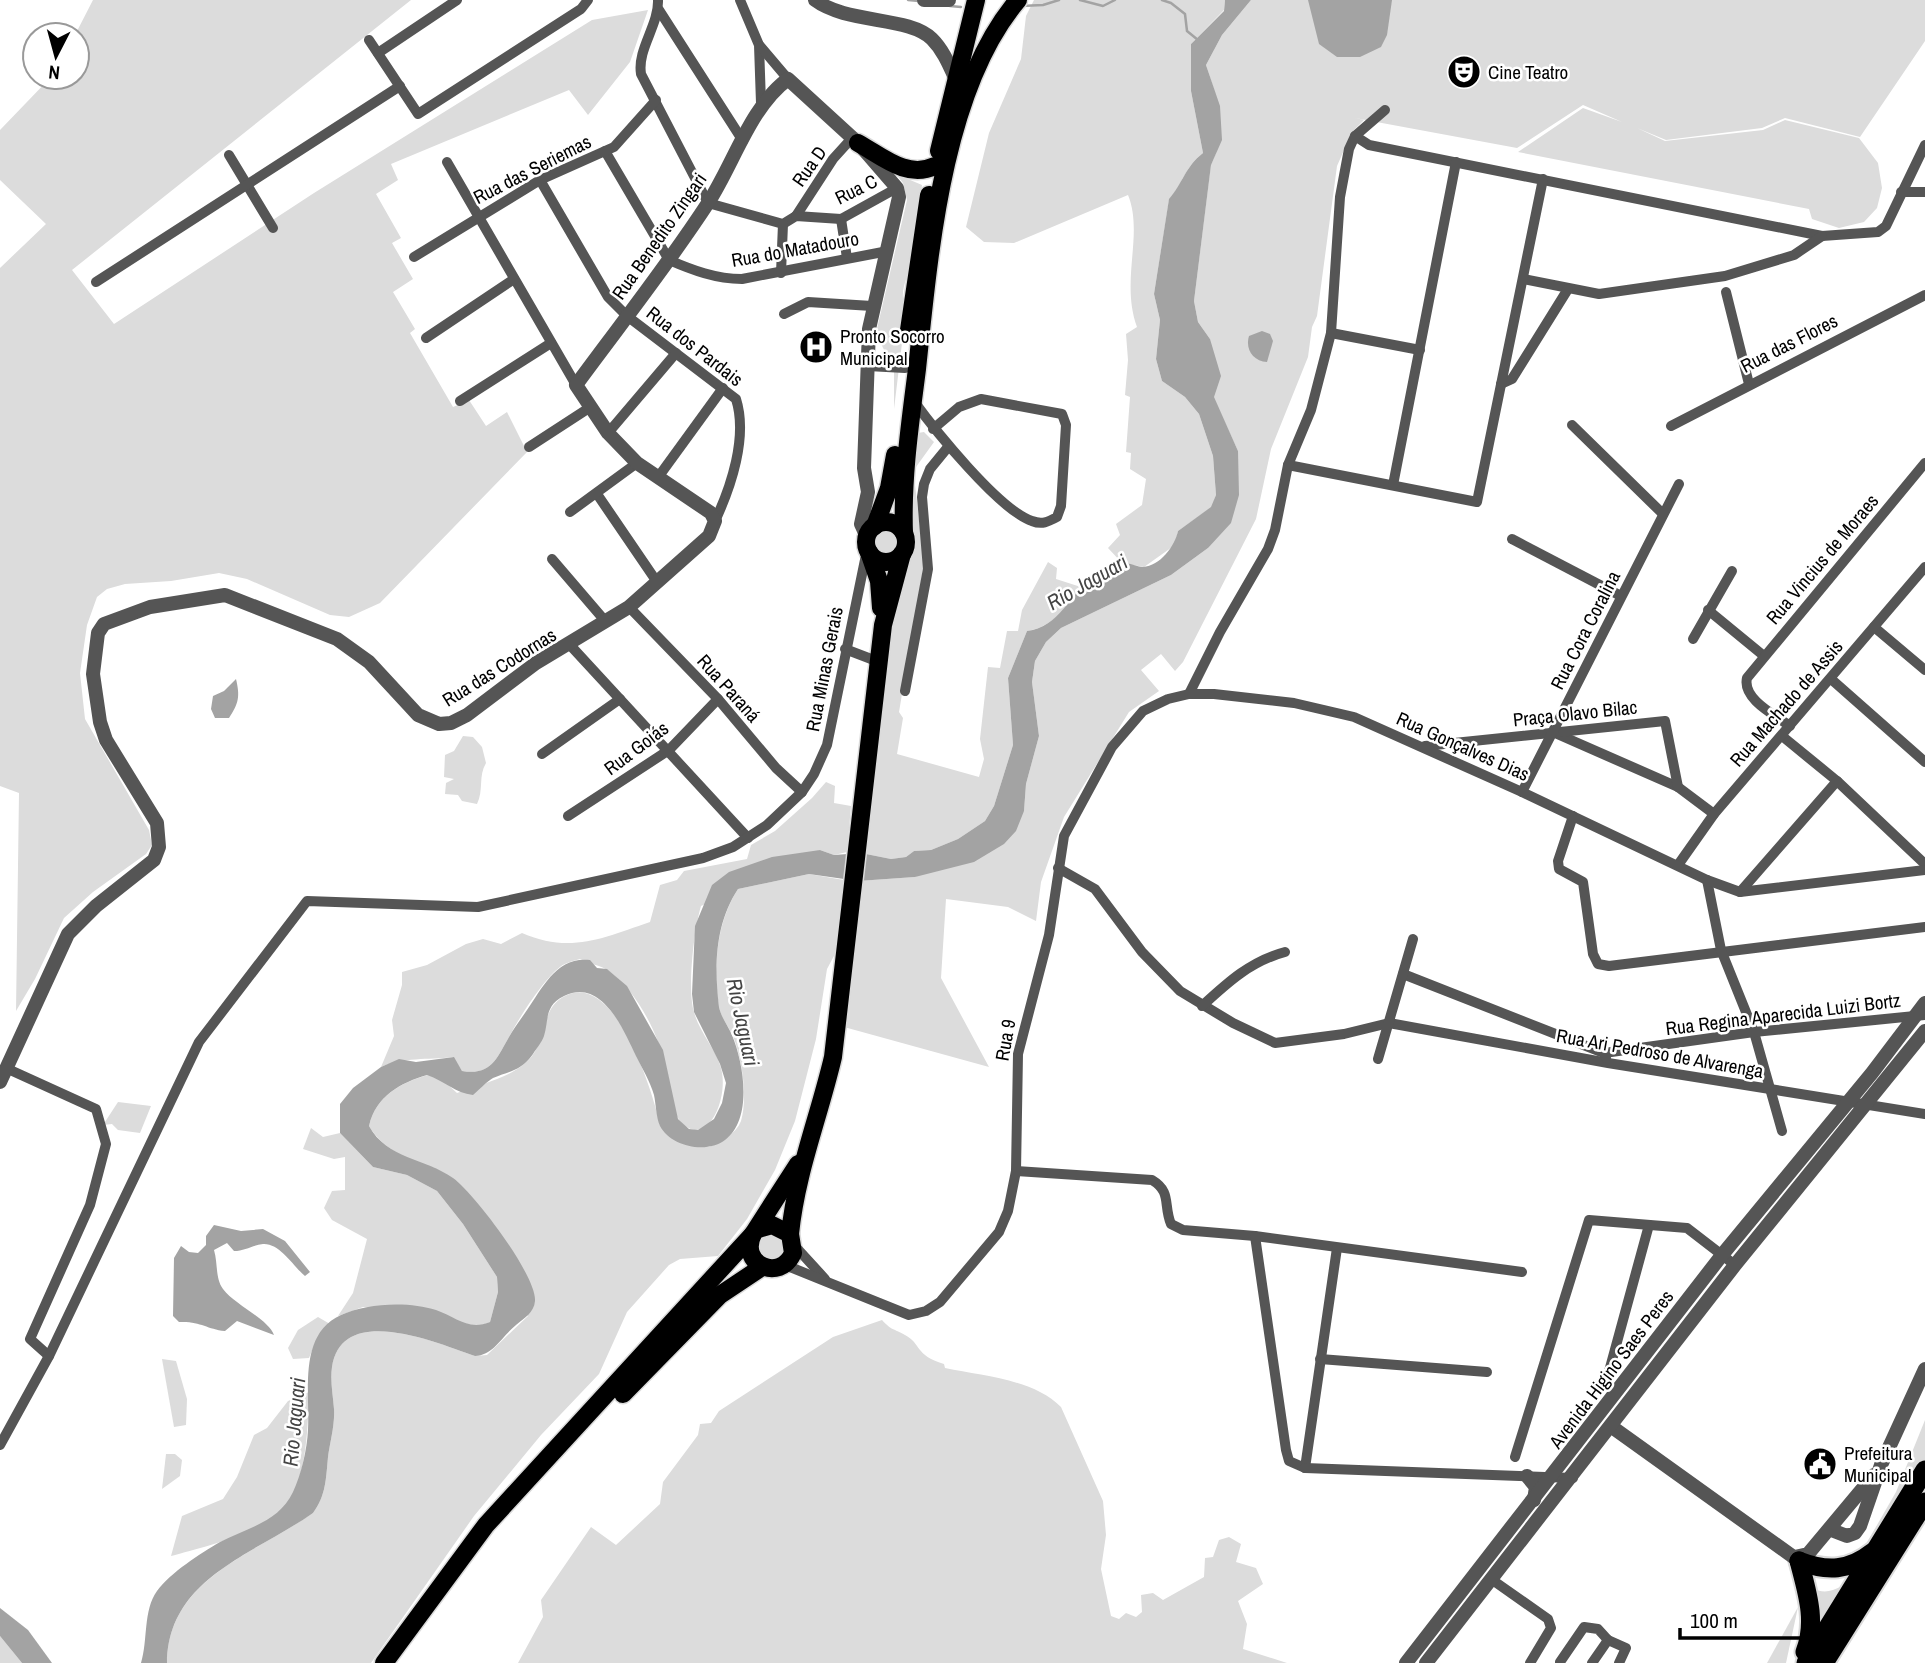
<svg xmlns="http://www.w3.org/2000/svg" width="1925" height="1663" font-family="'Archivo Narrow',sans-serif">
<rect width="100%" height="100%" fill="#fff"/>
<g fill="#dcdcdc">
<polygon points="93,0 411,0 72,270 114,324 314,193 592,20 648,10 630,62 588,115 569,90 391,164 398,180 376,194 401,238 392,243 413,279 393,292 415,329 410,333 453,407 469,400 486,426 507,412 527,452 380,603 349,617 330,615 247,579 219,573 171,581 125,584 107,589 97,597 87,625 80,673 85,719 149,830 152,845 146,854 93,892 64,918 35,979 16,1011 19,793 0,786 0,268 46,224 0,180 0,130 51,77 77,77 75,35"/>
<path d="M1034,0H1225L1224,10L1191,44V91L1203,153C1185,167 1183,183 1169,200L1154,294L1160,320L1156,359L1162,381L1185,397L1199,414L1213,456L1216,495L1212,507L1178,531L1175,545L1144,567L1122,563L1108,548L1120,535L1116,524L1142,505L1146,479L1130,469L1131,453L1126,452L1130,397L1125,395L1128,360L1126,334L1137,327C1120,281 1144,234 1128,195L1014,243L984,242L966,227L989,133L1021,59L1026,16Z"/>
<path d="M1251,0H1925V41L1860,137L1785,118L1762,128L1666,140L1637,128L1665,141L1763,130L1785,120L1859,138L1878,163L1882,188L1877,208L1864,222L1839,228L1812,219L1809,209L1518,152L1583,108L1622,122L1583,105L1517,148L1355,118L1364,120L1352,132L1337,166L1317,316L1312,327L1308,357L1271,449L1256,519L1183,662L1175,671L1161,654L1141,670L1159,691L1129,712L1064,817L1041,882L1036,921L1008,907L946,899L941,978L989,1067L844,1027L858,881L915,877L1024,811L1026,784L1039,736L1032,682L1035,661L1046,642L1061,628L1171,575L1208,548L1238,451L1213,397L1210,339L1198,322L1194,301L1211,164C1229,132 1217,98 1206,65L1222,35Z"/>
<path d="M896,174L922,185C919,209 916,233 912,257C910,277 897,289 906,310L894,409V371L876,333L907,200L903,183Z"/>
<path d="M924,432L934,442L916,467L914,476L924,563L899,712L903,718L897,754L979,777L984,759L980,739L988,667L1000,668L1007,631H1018L1022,610L1048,562L1057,568L1056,579L1084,588C1069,606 1051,628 1027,631L1008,678L1013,745L994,806L985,821L958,839L931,850L914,851L906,857L891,859L861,853L897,592L913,551L915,539L905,499L918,433Z"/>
<circle cx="887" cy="542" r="12"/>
<path d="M463,736L473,737L482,747L486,763C478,776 484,790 477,804L462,801L458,795L445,794L446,783L454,779L444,777L445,755L454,751Z"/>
<path d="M826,782L835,786L834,803L851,806L847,852L834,855L820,850L701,906C694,929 687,989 694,1012C699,1031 714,1047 720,1065C731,1094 708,1151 681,1122C671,1111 671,1089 668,1076C661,1039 639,993 609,971C602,966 588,963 580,959C573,961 565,963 560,967C543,980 519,1018 509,1037C497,1058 491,1076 462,1071L453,1057C428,1060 403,1057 381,1067L394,1036L392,1020L402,985V972L427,965L466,944L483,939L501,944L522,933C570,954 603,938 650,922L660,885L677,880L684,871L747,859L751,845L775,831L812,798Z"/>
<path d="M809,874L844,880L835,954L827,969L816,1039L795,1121L775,1170L747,1219L718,1256L680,1259L669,1265L627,1312L599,1374L541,1435L474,1516L371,1663H167C168,1579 253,1555 313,1513C326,1496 326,1478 328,1457C330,1442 335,1425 334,1409C333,1395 330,1381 332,1367C342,1302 437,1343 475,1356L487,1355L528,1316L435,1168C409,1160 383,1150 369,1126C376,1096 400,1083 428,1075L443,1080L457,1093C482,1083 514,1078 532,1056C547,1037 541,1010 563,997C614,966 653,1092 660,1125L709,1147C721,1142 736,1134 741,1121C748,1097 742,1059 733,1036C729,1027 721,1018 719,1007C713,967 716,923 738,889Z"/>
<polygon points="118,1102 151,1106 140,1133 118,1130 112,1124 103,1125"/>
<polygon points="311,1128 323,1137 340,1133 373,1167 407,1175 437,1191 463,1224 497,1277 498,1292 490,1322 479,1326 465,1324 434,1310 363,1307 338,1316 353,1293 367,1239 332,1220 324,1208 332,1191 345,1190 345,1157 334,1159 303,1149"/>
<polygon points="770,1234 780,1237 786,1245 784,1259 760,1262 756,1242"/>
<polygon points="318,1317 330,1324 318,1336 309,1358 293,1359 288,1348 298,1330"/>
<path d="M882,1320C892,1331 893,1328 905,1335C922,1344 914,1355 944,1364L945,1368C983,1376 1033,1379 1061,1407L1103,1501L1106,1535L1101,1569L1111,1616L1119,1619L1126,1613L1136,1617L1142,1612L1141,1595L1153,1593L1163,1600L1204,1577L1205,1558L1213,1557L1219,1540L1229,1537L1241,1544L1236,1562L1256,1568L1263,1584L1238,1601L1247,1624L1243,1649L1287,1663H518L543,1617L541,1600L591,1527L616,1545L660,1504L663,1482L698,1435L700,1424L711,1423L719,1411L833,1337Z"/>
<polygon points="162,1359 176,1361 187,1399 186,1425 174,1427"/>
<path d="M309,1392C308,1424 307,1476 288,1503C267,1532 204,1547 171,1556L182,1516L223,1499L237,1477L254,1435L267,1428L288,1401Z"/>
<path d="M1925,1420V1468L1820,1628L1811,1587C1823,1594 1830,1592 1842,1586L1896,1492Z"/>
<polygon points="166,1454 175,1454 182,1460 180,1476 162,1489"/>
<polygon points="1798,1607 1786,1663 1767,1663"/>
<polygon points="0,1636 22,1663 0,1663"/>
</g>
<g fill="#a3a3a3">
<path d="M1225,0H1251L1222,35L1206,65L1220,106L1222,140L1211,165L1194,301L1198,322L1210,339L1221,376L1214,397L1238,451L1239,495L1231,523L1208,548L1171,575L1061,628L1046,642L1035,661L1032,682L1039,736L1026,784L1024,811L1016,831L1004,844L974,862L915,877L858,881L809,874L738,889C715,924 714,966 719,1007C721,1017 728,1026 732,1035C744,1064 753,1119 725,1140C707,1154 671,1147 660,1126C656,1117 656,1104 654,1095C650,1081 642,1068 636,1056C624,1031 602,977 564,996C544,1006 549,1020 544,1036C542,1042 536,1049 533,1054C521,1071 510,1071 493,1078C486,1082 479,1090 473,1095C455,1093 445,1081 427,1075C400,1083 376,1096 369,1126C387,1159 425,1158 453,1178C474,1193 537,1276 535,1301C534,1313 524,1318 516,1325C501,1337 494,1355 475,1356C437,1343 342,1302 332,1367C330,1381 333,1395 334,1409C335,1425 330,1442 328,1457C326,1478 326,1496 313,1513C253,1555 168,1578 167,1663H141C148,1641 143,1610 157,1591C171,1572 200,1554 220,1542C247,1528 279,1522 293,1492C301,1475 307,1450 308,1430C310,1392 298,1334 341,1315C366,1303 409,1301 436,1310C456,1317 468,1331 490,1322L498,1292L497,1277L463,1224L437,1191L407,1175L373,1167L340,1133V1104L353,1088L381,1067L399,1059L416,1062L454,1057L462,1071C491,1076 497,1058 509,1037C514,1028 521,1019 527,1010C543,987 557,956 590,960L597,968L607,969L627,986L663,1050L678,1119L689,1129L698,1130L714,1119L722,1103L726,1083L720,1064L694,1012L692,994L695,926L712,885L729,872L772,857L820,850L834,855L861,853L891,859L906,857L914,851L931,850L958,839L985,821L994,806L1013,745L1008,678L1027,631C1060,627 1069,594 1093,578C1100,574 1114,564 1122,563C1128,562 1136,567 1143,567C1160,566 1175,546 1178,531L1211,507L1216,495L1213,456L1199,414L1185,397L1162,381L1156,359L1160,320L1154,294L1169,199C1183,183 1185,167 1203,153L1191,91V44L1224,11Z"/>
<polygon points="1308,0 1392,0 1387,35 1381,47 1360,57 1337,57 1319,44"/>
<path d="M1262,331L1270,334L1273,341L1267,362C1253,361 1245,349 1249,336Z"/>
<path d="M236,679C240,696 239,703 229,718H215L211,709L213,696L224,691Z"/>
<path d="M214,1225L241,1231L263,1229L285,1241L310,1272L305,1276C293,1266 280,1243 263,1244C253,1245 245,1251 234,1251L227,1243L214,1250C218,1263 215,1278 223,1289C235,1305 268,1319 274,1335L237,1321L225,1331C206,1329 201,1321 179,1322L173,1316L174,1258L181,1246L189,1252L198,1253L206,1245V1236Z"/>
<polygon points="0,1608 28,1630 52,1663 22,1663 0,1636"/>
</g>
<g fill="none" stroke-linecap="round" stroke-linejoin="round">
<g stroke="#a3a3a3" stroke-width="2.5">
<polyline points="908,0 919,1"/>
<polyline points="1080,0 1103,6 1115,0"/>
<polyline points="1162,0 1171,3 1185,14 1187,31 1198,40"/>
<polyline points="950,6 961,7"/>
<polyline points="1021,6 1043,5 1059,0"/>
</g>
<defs>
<g id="primary">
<path d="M858,143C883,157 907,179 935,166"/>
<polyline points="939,151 976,0"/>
<polyline points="909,330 929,195"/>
<circle cx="886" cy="542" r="20"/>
<polyline points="875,526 889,488 895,455"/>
<path d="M904,533C902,478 910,424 917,369C929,256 942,89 1018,0"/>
<polyline points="869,552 879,581 881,608"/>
<path d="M758,1229L772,1225L790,1234L793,1253C780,1283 738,1264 753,1234L798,1164"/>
<path d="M790,1234C796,1173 819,1117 833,1057L883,625L902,554"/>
<polyline points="623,1394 720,1295 762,1267"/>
<polyline points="384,1663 486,1525 753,1234"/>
</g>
<g id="motorway">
<path d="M1799,1561C1807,1592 1817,1621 1805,1652"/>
<path d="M1799,1561C1827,1572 1849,1571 1873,1552"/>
<polyline points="1806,1663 1925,1470"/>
<polyline points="1824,1663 1925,1502"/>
</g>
</defs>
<use href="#primary" stroke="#dbdbdb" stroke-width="21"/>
<use href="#motorway" stroke="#dbdbdb" stroke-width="23"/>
<g stroke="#555" stroke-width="10">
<path d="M658,0C659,25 637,49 641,74L708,203L783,224L796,216L841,219L897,188"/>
<polyline points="740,0 759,45 761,103"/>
<polyline points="659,10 743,141"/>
<polyline points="369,40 418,114 581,9 588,0"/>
<polyline points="760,46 788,79"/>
<polyline points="378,53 457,0"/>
<polyline points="1355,136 1369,145 1822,236 1878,232 1886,226 1925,145"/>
<path d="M605,151L669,260C692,270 716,279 742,279L888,251"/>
<polyline points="229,155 273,228"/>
<polyline points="447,162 576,385"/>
<path d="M540,180L608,297L627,316L736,399C748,437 731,487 715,521"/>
<polyline points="1901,192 1925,192"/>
<polyline points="796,216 833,159 852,138"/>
<polyline points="841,219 847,258"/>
<polyline points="414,257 540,180 614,147 656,100"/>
<polyline points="781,273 783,224"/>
<polyline points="1523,279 1599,294 1725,276 1794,255 1822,236"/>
<polyline points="96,282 400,86"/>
<polyline points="1726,292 1749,384"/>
<polyline points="784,314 808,302 872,306"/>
<polyline points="1331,333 1420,350"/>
<polyline points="426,338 514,279"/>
<polyline points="1501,384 1512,379 1568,289"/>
<path d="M913,400C934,429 999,510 1032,521C1042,525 1048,522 1057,517L1061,506L1066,425L1062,414L981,399L959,407L933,429"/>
<polyline points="460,401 551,343"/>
<polyline points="1572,425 1663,514"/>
<polyline points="1671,426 1925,295"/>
<polyline points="608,433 676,353"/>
<polyline points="529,447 589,408"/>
<polyline points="1288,465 1477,502 1543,179"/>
<polyline points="659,476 723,388"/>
<polyline points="1393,485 1456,162"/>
<polyline points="597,494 657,582"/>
<polyline points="570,512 637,463"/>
<polyline points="1512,539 1621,596"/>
<polyline points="552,559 606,622"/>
<polyline points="629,607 718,699 776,768 802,792"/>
<polyline points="1708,610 1764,656"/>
<polyline points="1874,627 1925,670"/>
<polyline points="1693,639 1732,571"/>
<polyline points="570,645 748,838"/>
<polyline points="845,649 879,662"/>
<polyline points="1831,679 1925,762"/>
<polyline points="905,691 928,569 922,497 924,484 930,469 948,447"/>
<polyline points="1189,694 1220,632 1268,549 1275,530 1288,465 1311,410 1331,333 1340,197 1349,149 1355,136 1385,110"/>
<path d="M1790,726C1775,715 1742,699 1747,678L1925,463"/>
<polyline points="1555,733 1678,787 1714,814"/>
<polyline points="1782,736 1837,781 1925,864"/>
<polyline points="1425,746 1665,721 1678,787"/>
<polyline points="542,754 620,699"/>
<polyline points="1522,792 1679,484"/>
<polyline points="568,816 669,750 718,699"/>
<polyline points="1573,816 1558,861 1559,869 1583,882 1593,954 1598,964 1609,966 1925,927"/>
<polyline points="1678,865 1714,814 1925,567"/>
<polyline points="1058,868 1095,889 1142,952 1180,991 1233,1023 1275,1043 1344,1034 1389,1023 1608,1063 1925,1114"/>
<polyline points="1707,880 1721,950 1754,1032 1782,1131"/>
<polyline points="1740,892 1837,781"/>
<polyline points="1403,974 1604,1053 1606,1058"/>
<path d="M1202,1006C1228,982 1251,961 1285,952"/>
<polyline points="1604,1053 1754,1032 1925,1015"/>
<polyline points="1378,1059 1413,939"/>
<polyline points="8,1069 96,1109 106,1144 90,1205 30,1339 49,1356"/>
<path d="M1016,1171L1152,1180C1172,1192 1163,1205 1171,1224L1183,1230L1255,1236L1522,1272"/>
<polyline points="1255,1236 1286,1450 1289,1461 1305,1468 1337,1248"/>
<polyline points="794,1245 825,1279"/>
<polyline points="785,1265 909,1315 926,1311 940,1302 999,1232 1008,1211 1016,1171 1018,1054 1049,935 1064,836 1112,747 1143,711 1168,699 1189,694 1214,694 1294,703 1354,717 1522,792 1707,880 1740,892 1925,870"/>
<polyline points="1320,1359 1487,1372"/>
<polyline points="1608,1375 1649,1225"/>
<polyline points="0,1445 49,1356 199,1042 307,901 478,907 703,858 733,847 767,825 802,792 814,774 827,745 867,550"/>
<polyline points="1515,1457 1589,1220 1687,1228 1735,1265"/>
<polyline points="1305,1468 1573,1478"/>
<polyline points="1491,1579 1548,1619 1551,1628 1530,1663"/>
<polyline points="1560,1662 1584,1627 1598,1629 1608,1640"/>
<polyline points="1592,1663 1608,1640 1626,1648 1619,1663"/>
</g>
<g stroke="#555" stroke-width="14">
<path d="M815,0C847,24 909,16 932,39C944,51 950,67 957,82"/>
<polyline points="924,0 949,0"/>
<polyline points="868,364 905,366"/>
<path d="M0,1082L68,934L96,906L154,860L159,847L157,823L106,740L100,722L93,674L98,633L104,624L150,607L225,595L337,639L369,662L418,715L439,724L451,723L467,715L536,663L629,607L709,536L715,521L711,513L637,463L608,433L576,385C620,325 667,266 708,203C734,163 750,107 788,79L858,143L897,188L899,197L869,329L864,468L868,492L861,524L867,537"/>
<polyline points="1612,1427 1799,1561"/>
<polyline points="1527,1476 1536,1487 1534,1500"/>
<polyline points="1833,1525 1834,1531 1847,1536 1855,1533 1860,1526 1881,1465 1925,1369"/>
<polyline points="1795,1557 1808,1554 1874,1475"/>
<polyline points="1406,1663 1722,1255 1872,1073 1925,1003"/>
<polyline points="1426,1663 1735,1265 1925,1031"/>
</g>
<use href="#primary" stroke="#000" stroke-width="18"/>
<use href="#motorway" stroke="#000" stroke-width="19"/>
</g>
<defs>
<symbol id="theatre-disc" viewBox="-11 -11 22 22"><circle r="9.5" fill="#000" stroke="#fff"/><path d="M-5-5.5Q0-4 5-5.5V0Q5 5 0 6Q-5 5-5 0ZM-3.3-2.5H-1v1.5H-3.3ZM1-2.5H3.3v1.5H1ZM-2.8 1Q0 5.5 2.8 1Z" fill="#fff"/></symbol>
<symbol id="hospital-disc" viewBox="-11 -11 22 22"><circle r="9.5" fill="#000" stroke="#fff"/><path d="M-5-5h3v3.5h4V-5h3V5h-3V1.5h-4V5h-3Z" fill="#fff"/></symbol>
<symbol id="civic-disc" viewBox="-11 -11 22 22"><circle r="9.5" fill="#000" stroke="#fff"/><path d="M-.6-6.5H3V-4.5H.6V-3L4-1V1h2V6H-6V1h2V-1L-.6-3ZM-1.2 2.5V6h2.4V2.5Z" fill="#fff"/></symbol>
</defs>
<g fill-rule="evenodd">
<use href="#theatre-disc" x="1445" y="53" width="38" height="38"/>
<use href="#hospital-disc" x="797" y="328" width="38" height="38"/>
<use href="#civic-disc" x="1801" y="1445" width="38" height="38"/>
</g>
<g text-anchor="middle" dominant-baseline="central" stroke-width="5" stroke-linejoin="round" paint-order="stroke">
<g font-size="19" fill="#000" stroke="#fff" text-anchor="start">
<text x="1488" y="72">Cine Teatro</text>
<text x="840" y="336">Pronto Socorro<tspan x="840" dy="22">Municipal</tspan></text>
<text x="1844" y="1453">Prefeitura<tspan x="1844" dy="22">Municipal</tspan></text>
</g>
<g font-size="19" fill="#000" stroke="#fff">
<text transform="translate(809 166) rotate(-55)">Rua D</text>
<text transform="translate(532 169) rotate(-27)">Rua das Seriemas</text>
<text transform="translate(856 189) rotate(-26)">Rua C</text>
<text transform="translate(659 236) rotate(-55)">Rua Benedito Zingari</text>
<text transform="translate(795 249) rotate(-10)">Rua do Matadouro</text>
<text transform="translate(1789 343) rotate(-27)">Rua das Flores</text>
<text transform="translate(695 346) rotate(38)">Rua dos Pardais</text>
<text transform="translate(1822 559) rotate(-50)">Rua Vincius de Moraes</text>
<text transform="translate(1585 630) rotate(-63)">Rua Cora Coralina</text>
<text transform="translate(499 667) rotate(-32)">Rua das Codornas</text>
<text transform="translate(824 669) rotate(-79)">Rua Minas Gerais</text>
<text transform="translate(729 688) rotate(48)">Rua Paraná</text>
<text transform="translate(1786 703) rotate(-49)">Rua Machado de Assis</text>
<text transform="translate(1575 713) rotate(-6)">Praça Olavo Bilac</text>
<text transform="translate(1463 746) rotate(24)">Rua Gonçalves Dias</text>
<text transform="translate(636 748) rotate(-37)">Rua Goiás</text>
<text transform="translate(1783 1014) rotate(-7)">Rua Regina Aparecida Luizi Bortz</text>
<text transform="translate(1005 1040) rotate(-80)">Rua 9</text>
<text transform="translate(1660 1053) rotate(10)">Rua Ari Pedroso de Alvarenga</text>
<text transform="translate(1611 1369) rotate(-53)">Avenida Higino Saes Peres</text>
</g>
<g font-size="21" font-style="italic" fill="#444" stroke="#fff">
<text transform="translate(1087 582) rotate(-30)">Rio Jaguari</text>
<text transform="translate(743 1022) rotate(78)">Rio Jaguari</text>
<text transform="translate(294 1422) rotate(-85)">Rio Jaguari</text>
</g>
</g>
<g transform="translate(56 56) rotate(186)"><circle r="33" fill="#ffffff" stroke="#999999" stroke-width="2"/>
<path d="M0-5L12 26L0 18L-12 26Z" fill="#000000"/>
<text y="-10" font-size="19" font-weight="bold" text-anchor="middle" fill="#000000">N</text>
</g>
<path d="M1680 1628v10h144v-10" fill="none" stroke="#000000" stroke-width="3.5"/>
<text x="1690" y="1628" font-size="21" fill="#000000" stroke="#ffffff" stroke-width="5" paint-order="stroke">100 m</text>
</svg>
